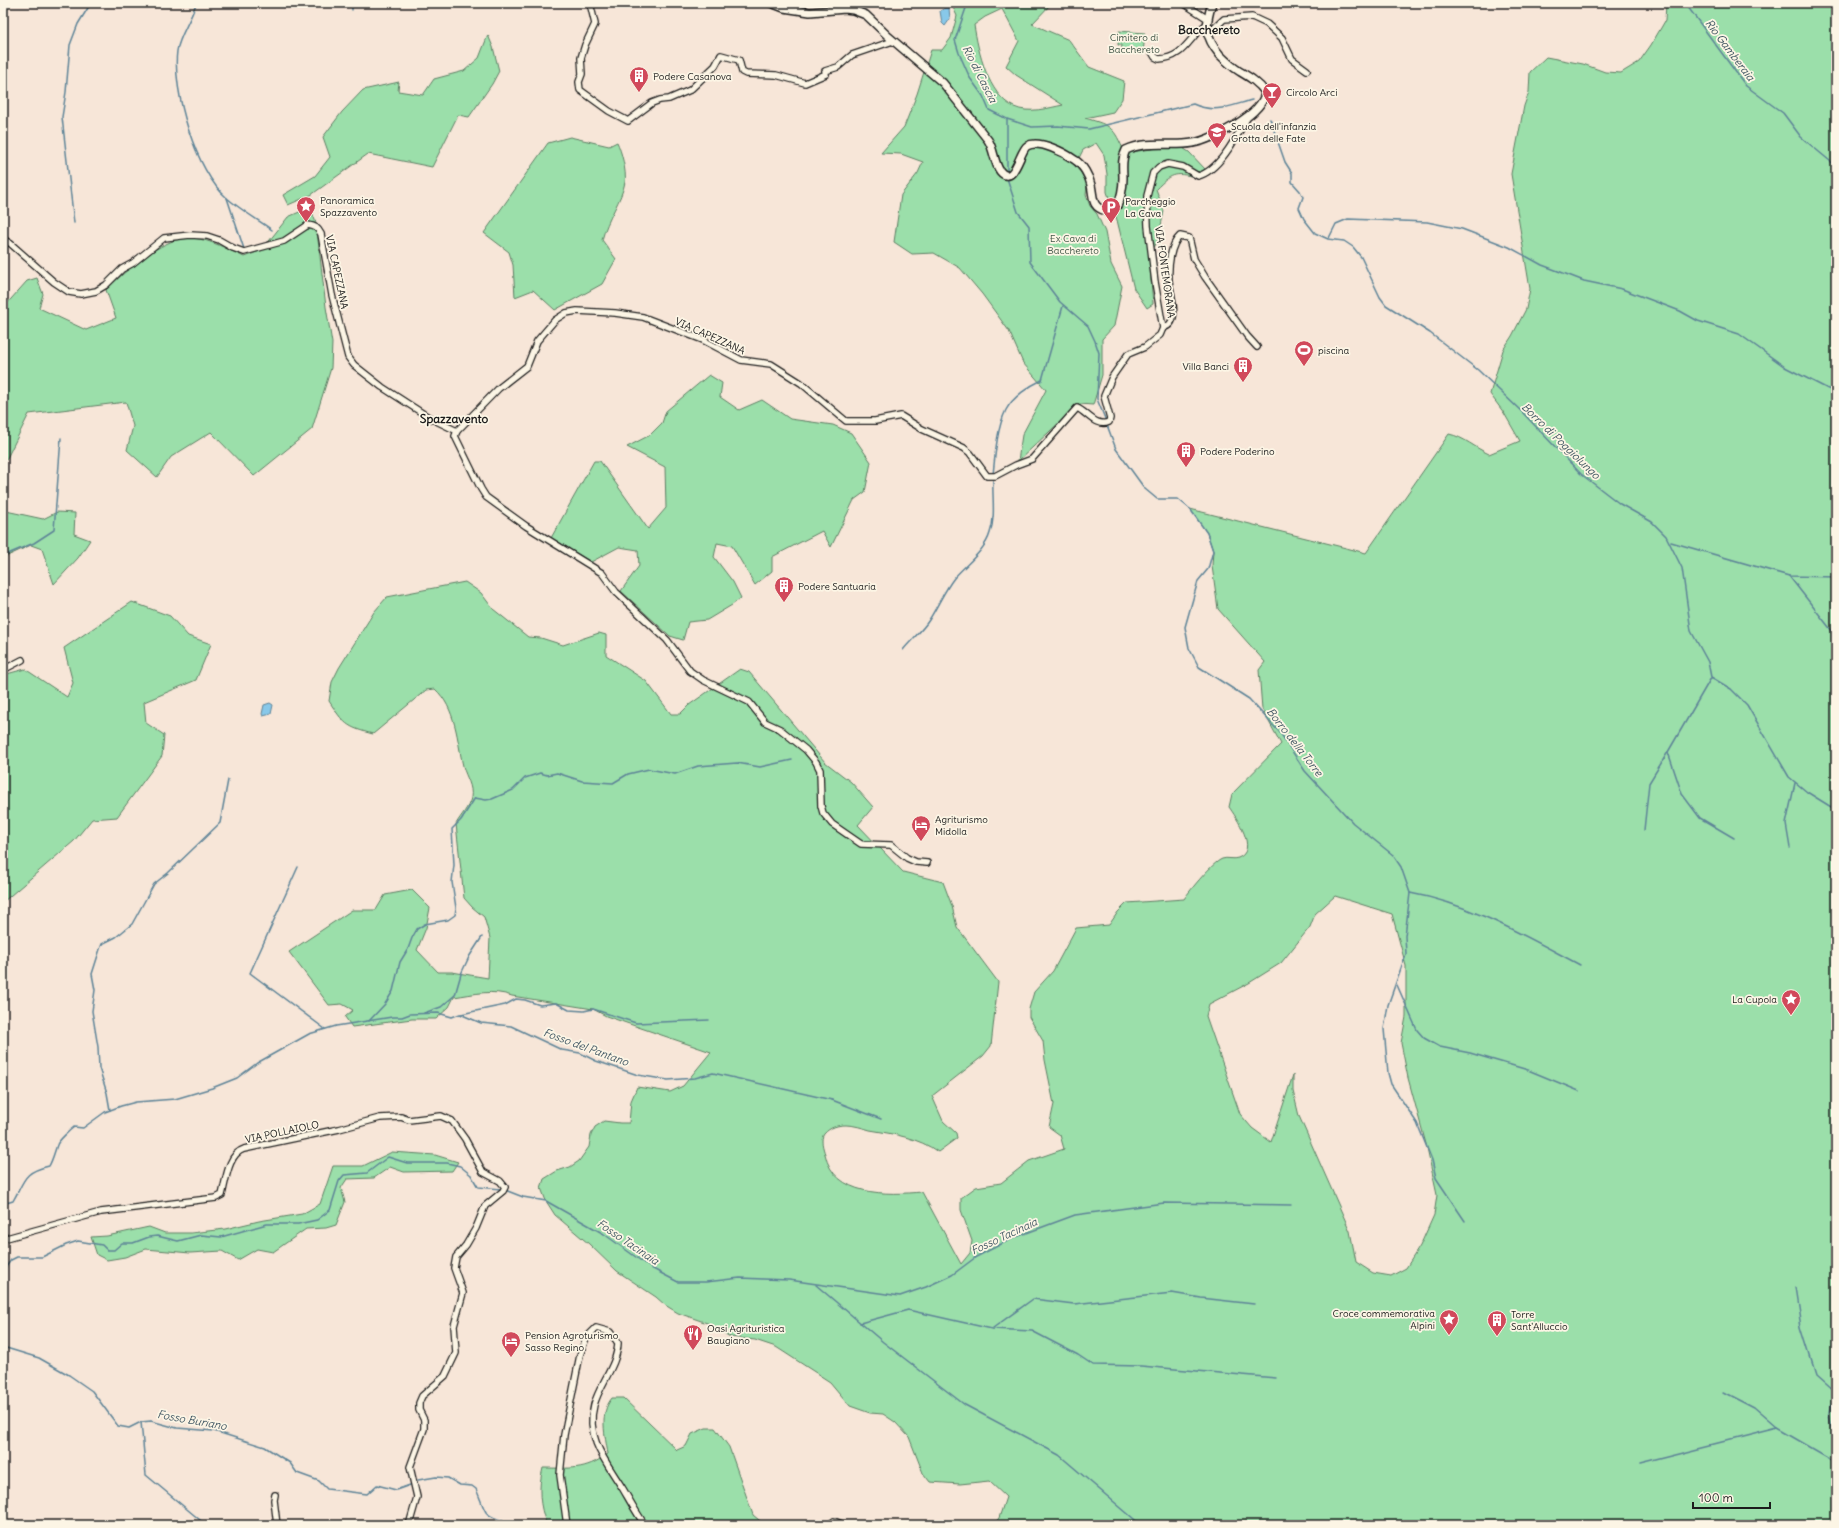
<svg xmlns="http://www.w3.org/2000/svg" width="1839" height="1528" font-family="Delius,sans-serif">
<rect width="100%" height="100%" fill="#f7e6d8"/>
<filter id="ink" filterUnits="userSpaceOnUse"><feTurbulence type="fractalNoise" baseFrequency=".025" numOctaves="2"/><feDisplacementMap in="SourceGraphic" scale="8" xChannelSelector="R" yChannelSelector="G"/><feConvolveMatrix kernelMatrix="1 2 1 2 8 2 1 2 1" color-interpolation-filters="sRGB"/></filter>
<g filter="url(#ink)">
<g fill="#9bdfaa" stroke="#5c7e63" fill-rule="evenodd">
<path d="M951,3H1052L1032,24L1069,40L1089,67L1124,81L1122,99L1113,112L1085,118C1113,126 1113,127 1125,153L1178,145L1189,152L1206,170L1195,177C1175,172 1171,174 1156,189L1164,211L1158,240L1149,257L1153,304L1147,308L1134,289L1117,220L1107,192V174L1104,155L1096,143L1083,150L1075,166L1081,173L1087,184L1086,195L1090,206L1097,214L1105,232L1111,264L1122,286L1114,326L1102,339V375L1093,405L1079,404L1018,461L1022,435L1046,390L1023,363L1009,331L982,294L960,268L934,253L912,254L894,242L901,195L918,173L923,162L901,154L881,153L904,127L917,94L931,50H942L951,38L957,16ZM1002,9L1019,41L1006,66L1016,75L1063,105C1048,108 1029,114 1014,107C988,95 978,51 974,25L985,17Z"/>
<path d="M1666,3H1836V1525H993L999,1518L1006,1497L989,1481L960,1484L930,1482L923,1473L909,1437L895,1422L883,1414L870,1413L850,1406L830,1382L776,1347L755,1340L730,1337L710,1324L678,1313L665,1305L656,1297L617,1271L589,1244L555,1215L546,1201L541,1188L544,1179L557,1171L570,1167L579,1161L589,1147L591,1135L595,1127L604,1121L620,1123H629L631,1101L637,1087L670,1092L683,1086L711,1052L606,1016L593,1009L512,996C493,989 474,994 454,997L449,1007L436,1019H412L352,1027L345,1017L353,1010L342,1004L329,1005L289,952L352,910H376L385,895L412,890L430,908L426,928L417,950L438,972H452L488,978L490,938L484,917L472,907L464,898L456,824C461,815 468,809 471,798C473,785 466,778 463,766C457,740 456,708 435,689L426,690L373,734C346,727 344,724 329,701L332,682L339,668L374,612L387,597L465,582L481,593L493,609L528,637L541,638L563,645L599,633L606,635V655L646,681L671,714H680L689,705L740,669L749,672L825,762L851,782L873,807L858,825L903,872L943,882L952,906L957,927L998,982L991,1046L983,1056L932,1096L943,1121L956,1133L957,1138L938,1152C919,1138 894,1134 870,1130C863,1128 854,1125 846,1125C838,1125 830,1127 824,1134C820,1139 823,1148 825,1154C834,1197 887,1195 922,1192L961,1264L970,1253L972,1241L961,1210V1198L976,1187L1001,1183L1029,1161L1064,1149L1060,1135L1049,1127L1054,1104L1045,1060L1043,1041L1029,1017V1009L1034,992L1053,971L1076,928L1109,925L1118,912L1127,903L1184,899C1191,889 1212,863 1222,859C1227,857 1233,860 1238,858C1259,850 1236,817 1229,807L1232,794L1281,744L1262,709L1259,670L1265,662L1218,609L1212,566L1213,551L1207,533L1190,509L1366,553L1449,434C1464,437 1475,448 1489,454L1520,441L1504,413L1490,394L1503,350L1512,336L1526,309L1530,289L1511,174L1524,106L1529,92L1530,72L1546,57L1583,64L1605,72L1621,73L1639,62L1651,45L1665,21ZM1335,896L1392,914L1406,966V1017L1401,1043L1408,1078L1426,1144L1437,1195L1434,1215L1420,1246L1406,1268L1391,1276L1373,1273L1356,1262L1350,1231L1299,1116L1293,1091V1075L1271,1142L1252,1128L1240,1114L1206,1016L1209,1004L1249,983L1281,963L1310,927L1315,914Z"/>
<polygon points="1119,31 1145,33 1143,54 1121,53 1122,45 1118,45"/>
<polygon points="488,35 493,47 499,71 492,84 469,117 458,115 432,167 368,154 311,195 288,205 283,195 315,176 330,157 323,137 342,112 363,90 399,82 398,91 423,95 434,79 464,71 479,58"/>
<path d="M570,137L609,146L617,142C621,150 627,172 625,182C622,200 607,219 602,240L616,259L602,284L555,310L533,290L515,297L513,265L509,252L484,233L548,143Z"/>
<path d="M304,210L312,212L316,223L326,307L332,343L331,368L312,429L254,476L211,432L171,457L157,477L127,450L133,426L126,402L29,414L3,466V308L27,281L37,278L43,294L39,308L86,330L116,318L106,290C124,272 166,234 193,238C211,240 228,249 244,257L262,250L288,217Z"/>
<polygon points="709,375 722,383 720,397 739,410 762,400 790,419 833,425 851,433 871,462 865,492 854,500 831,547 822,531 772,557 772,571 755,585 732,546 717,543 714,557 733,582 741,598 732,605 707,620 688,622 683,640 670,636 621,591 639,566 638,550 619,547 591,562 551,538 594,461 600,461 648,529 666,508 665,467 627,447 650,435 662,423 666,411"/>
<polygon points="3,505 6,511 43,519 57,512 75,513 74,534 90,540 78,558 54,584 42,549 31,545 3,558"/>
<polygon points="132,602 170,616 188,636 211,644 196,680 144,702 146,723 164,735 162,756 117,817 92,819 74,841 3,902 3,675 25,669 67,697 73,683 64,648"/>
<polygon points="392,1152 435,1155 458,1162 452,1171 404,1172 390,1167 374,1178 347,1179 341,1188 345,1202 336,1225 326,1228 306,1229 273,1252 257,1249 238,1260 222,1251 190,1253 146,1249 125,1257 107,1260 97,1255 91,1237 107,1236 149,1227 165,1233 191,1233 225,1229 259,1221 302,1214 320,1204 333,1166 363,1166"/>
<path d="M612,1398H623L677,1450L686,1446L692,1434L706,1428H715L729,1447L753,1515L765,1525H547C539,1506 538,1487 543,1468C571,1468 584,1471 608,1454C605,1435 599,1414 612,1398Z"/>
</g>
<g fill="#88c8e9" stroke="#5d8397">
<polygon points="945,8 949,8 950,19 945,26 942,23 940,11"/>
<polygon points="270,703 273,705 271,714 263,716 262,714 264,705"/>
</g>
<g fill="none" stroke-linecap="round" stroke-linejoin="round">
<g stroke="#5d8397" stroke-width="1.5">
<path d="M196,3C192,19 179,36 177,51C172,91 196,172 227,198C241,210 258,220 272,230"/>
<polyline points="352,3 352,10"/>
<path d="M966,3V8L955,40L959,53L970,78L983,96L989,110L1007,119L1032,127L1058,126L1089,129L1193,104C1215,114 1230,106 1252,100"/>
<polyline points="1685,3 1746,86 1783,113 1801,137 1836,166"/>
<polyline points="1007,119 1007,172"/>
<polyline points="1270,119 1285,162 1292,173 1292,182 1300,191 1303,197 1299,208 1304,219 1315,233 1328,239 1344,241 1353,247 1361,257 1380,297 1386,305 1430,333 1478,370 1522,412 1581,474 1620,504 1652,522 1666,536 1682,568 1691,631 1708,662 1711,677 1731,689 1747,705 1789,777 1807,792 1836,810"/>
<polyline points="1007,178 1018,212 1029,226 1030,262 1060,302 1088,326 1095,341 1099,353 1097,399 1106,421"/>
<polyline points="227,198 244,249"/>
<polyline points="74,223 62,117 66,92 70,45 78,24 91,3"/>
<polyline points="1329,238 1336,224 1348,219 1427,222 1462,229 1509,247 1542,265 1558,271 1584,281 1622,289 1680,311 1698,321 1739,334 1785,367 1828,389 1836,391"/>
<polyline points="1107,425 1116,449 1145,489 1157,499 1178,499 1190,509 1207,533 1213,551 1208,569 1198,581 1185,627 1189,648 1199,667 1249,699 1281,734 1305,771 1353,823 1393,855 1401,867 1410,893 1405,936 1406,954 1388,1005 1384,1029 1388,1073 1391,1084 1417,1123 1432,1160 1436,1178 1465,1221"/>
<path d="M993,475C995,455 997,428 1006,410C1013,397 1029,386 1042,380L1063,306"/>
<polyline points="1671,542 1789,576 1836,577"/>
<polyline points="3,556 34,543 54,530 61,438"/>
<polyline points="1789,576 1836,636"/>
<path d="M903,650C911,640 922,631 929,620C938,606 944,591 954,578C966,564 985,551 990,533C996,516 992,497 993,479"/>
<polyline points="1711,678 1668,752 1682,794 1700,818 1734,838"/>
<polyline points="1644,830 1649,783 1668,752"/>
<polyline points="1790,848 1786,824 1795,783"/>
<polyline points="298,867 250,973 325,1029"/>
<path d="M1410,893C1471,904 1525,936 1580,965"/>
<polyline points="1397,985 1417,1030 1424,1038 1440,1047 1470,1053 1528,1070 1579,1091"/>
<polyline points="424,1013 441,1007 455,995 461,974 469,957 482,937"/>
<polyline points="461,1014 505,1005 516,999 525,1000 540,1005 556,1003 569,1010 584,1011 593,1009 636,1023 709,1020"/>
<polyline points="369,1021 385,1004 393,991 400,962 408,949 412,938 417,929 425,924 448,920 455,915 456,908 452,882 454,865 452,829 461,820 475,798 486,800 492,799 513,790 525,778 540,773 547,775 557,773 582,781 613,783 628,774 649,769 675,774 698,766 737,763 760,767 792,760"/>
<polyline points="110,1110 107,1093 99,1068 98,1047 92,1011 95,990 92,974 100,949 102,944 116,937 132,924 154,884 168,873 220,823 228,780"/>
<polyline points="505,1190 523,1197 546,1201 604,1234 651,1268 678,1282 706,1282 740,1278 789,1280 900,1296 926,1287 952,1275 976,1257 1013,1238 1075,1215 1164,1203 1291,1205"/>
<path d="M3,1204L13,1201C25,1180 23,1172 49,1166C53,1159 54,1153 57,1145C58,1141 70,1130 74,1127L83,1128L105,1112L121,1106L136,1102L175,1099L212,1088L237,1078L257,1063L309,1034L336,1026L392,1017H402L410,1014L438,1013L452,1017L460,1014L481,1023L511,1026L562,1050L580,1053L596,1061L638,1075L668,1080L695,1078L713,1073L832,1100L881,1119"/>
<polyline points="3,1271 11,1260 17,1257 42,1257 66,1245 78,1241 102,1245 107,1250 114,1250 122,1243 133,1243 149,1237 157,1236 178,1241 201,1235 221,1237 267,1224 298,1224 317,1220 330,1210 339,1181 344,1175 367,1173 388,1157 407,1163 447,1163 460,1166 471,1175 478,1187 501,1189"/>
<polyline points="816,1285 883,1342 965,1405 1059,1455 1141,1525"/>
<polyline points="1795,1288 1801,1327 1816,1375 1834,1391 1830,1414 1836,1444"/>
<polyline points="860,1323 908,1310 992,1329 1032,1331 1078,1355 1093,1365 1141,1366 1276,1378"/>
<polyline points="993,1328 1033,1299 1074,1304 1172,1293 1201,1298 1254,1304"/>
<polyline points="3,1347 39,1358 69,1375 92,1391 118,1426 129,1428 141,1422 151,1421 177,1428 214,1431 265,1447 290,1463 297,1473 319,1481 327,1489 367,1494 377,1485 396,1490 410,1485"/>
<polyline points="1834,1391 1836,1358"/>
<polyline points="1723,1392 1754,1408 1777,1428 1836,1462"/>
<polyline points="141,1422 146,1475 206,1525"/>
<polyline points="1639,1463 1777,1428"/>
<path d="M418,1480L436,1477L448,1478L460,1485L472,1486L476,1489C479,1495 482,1506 486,1512C493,1521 514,1522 525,1525"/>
</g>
<defs>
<g id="minor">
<polyline points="590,3 595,24 585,45 581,58 582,74 579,82 580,90 609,111 628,121 652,103 660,100 669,99 690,90 715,66 721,55 739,60 742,72 746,74 776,75 805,83 826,74 825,71 838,67 852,55 893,41"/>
<polyline points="1183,3 1208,19"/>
<polyline points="1207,35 1224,19 1252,17 1267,24 1282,38 1292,59 1307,70"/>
<path d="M1152,52L1155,57L1159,59C1185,58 1189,36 1207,24"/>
<path d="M3,239L11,244L54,282L69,292L81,294L96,291L106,285L122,269L133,263L164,238L190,235L207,236L219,240L233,248L244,252L284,241L308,225C315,226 318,228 321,234L332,295L348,357L354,365L382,387L430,418L457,431"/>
<path d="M1163,328C1182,323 1170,294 1169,280C1168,267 1170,245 1180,236L1189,238L1194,259L1205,277L1247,336L1257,347"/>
<polyline points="3,670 22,660"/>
<path d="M927,863L916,862L907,858L891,845L861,844L832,824L823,813L821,806L820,770L816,762L806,750L780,729L765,722L749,702L703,680L690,671L667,640L616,592L602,573L526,526L486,497L481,489L455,436L457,431L499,388L527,366L537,341L555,320L566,313L577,311L615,313L643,317L703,340L741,360L771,364L801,383L846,421H875L901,416L922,429L964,448L970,453L987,476H995L1016,465L1032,459L1077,408C1087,412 1096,428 1109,422L1110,418L1104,396L1112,377L1128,354L1145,347L1160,335L1163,328L1155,282L1148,226L1147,196L1153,173L1159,167L1168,164L1183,167L1198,176C1219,171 1237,136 1247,118"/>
<path d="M3,1239L101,1212L216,1198L222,1195C226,1180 228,1154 244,1149L339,1129L380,1118L401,1117L409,1120L441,1116L452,1121L465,1139L483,1172L500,1181L505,1187L503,1191L485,1206L476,1228L466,1245L456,1257L454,1268L463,1293L454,1326L456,1353L445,1376L422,1396L419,1403V1410L424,1420V1429L410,1467L417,1497L409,1525"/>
<polyline points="275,1495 274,1500 277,1525"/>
<path d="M567,1525L560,1475L564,1435L580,1355L586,1338L596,1328L610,1332L618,1343C617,1366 600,1383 594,1405C585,1438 607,1463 623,1489C630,1501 637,1514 645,1525"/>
<polyline points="829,1525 834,1521 844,1525"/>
</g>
<path id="tertiary" d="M771,3L784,8L810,12L845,9L853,10L866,15L889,37L943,83L988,140C994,149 994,163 1000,171C1014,188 1020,150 1027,146C1039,139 1065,153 1075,160C1083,165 1089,176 1091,185C1094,198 1091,207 1106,211L1117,206C1121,198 1123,188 1123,178C1123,169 1121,159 1126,150C1147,140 1171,147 1193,143C1212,140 1264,114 1265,92C1258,82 1249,77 1239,71C1231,66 1226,61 1220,55C1204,36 1205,26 1212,3"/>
</defs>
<use href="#minor" stroke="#1c1c1c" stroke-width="8"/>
<use href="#tertiary" stroke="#1c1c1c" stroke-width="10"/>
<use href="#minor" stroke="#fcf5e5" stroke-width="5.5"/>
<use href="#tertiary" stroke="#fcf5e5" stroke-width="7"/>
</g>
</g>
<defs>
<symbol id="building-pin" viewBox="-11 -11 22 30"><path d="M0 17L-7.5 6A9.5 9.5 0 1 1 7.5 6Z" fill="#d1495b" stroke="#fcf5e5"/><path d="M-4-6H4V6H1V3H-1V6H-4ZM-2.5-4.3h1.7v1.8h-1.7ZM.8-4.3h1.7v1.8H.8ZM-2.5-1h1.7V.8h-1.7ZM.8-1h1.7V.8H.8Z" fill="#fff"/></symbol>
<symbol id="bar-pin" viewBox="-11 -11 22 30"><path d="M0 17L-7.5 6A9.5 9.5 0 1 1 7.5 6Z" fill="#d1495b" stroke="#fcf5e5"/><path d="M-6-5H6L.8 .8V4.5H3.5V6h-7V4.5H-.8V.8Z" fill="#fff"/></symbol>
<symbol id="school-pin" viewBox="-11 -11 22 30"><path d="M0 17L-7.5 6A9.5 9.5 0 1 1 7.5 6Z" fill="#d1495b" stroke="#fcf5e5"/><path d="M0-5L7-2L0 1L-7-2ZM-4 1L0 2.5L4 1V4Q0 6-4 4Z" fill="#fff"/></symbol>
<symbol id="sight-pin" viewBox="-11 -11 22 30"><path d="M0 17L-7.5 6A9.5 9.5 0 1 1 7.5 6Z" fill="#d1495b" stroke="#fcf5e5"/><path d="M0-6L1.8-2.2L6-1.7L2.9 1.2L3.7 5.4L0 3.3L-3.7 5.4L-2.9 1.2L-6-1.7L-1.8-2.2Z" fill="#fff"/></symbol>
<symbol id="parking-pin" viewBox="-11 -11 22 30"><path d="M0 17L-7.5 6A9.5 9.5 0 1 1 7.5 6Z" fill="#d1495b" stroke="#fcf5e5"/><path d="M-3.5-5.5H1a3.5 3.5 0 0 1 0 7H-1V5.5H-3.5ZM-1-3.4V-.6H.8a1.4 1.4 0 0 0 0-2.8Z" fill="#fff"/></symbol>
<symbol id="stadium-pin" viewBox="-11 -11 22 30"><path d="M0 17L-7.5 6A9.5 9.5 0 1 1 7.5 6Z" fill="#d1495b" stroke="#fcf5e5"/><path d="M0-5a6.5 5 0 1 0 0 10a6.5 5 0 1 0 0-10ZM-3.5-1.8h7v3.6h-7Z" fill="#fff"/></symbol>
<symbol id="hotel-pin" viewBox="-11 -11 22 30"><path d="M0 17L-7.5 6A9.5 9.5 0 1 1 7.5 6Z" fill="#d1495b" stroke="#fcf5e5"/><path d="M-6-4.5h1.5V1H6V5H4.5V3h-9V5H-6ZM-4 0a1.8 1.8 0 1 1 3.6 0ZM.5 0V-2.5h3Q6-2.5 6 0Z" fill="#fff"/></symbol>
<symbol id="restaurant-pin" viewBox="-11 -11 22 30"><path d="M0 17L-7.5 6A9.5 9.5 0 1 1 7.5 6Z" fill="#d1495b" stroke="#fcf5e5"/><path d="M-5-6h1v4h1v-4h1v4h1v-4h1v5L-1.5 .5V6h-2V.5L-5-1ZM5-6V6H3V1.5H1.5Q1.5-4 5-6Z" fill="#fff"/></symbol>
</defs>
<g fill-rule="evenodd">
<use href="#building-pin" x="628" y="65" width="22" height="30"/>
<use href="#bar-pin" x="1261" y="81" width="22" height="30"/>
<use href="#school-pin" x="1206" y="121" width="22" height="30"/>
<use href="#sight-pin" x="295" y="195" width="22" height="30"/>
<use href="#parking-pin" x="1100" y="196" width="22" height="30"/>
<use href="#stadium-pin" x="1293" y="339" width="22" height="30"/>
<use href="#building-pin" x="1232" y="355" width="22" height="30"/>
<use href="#building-pin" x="1175" y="440" width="22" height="30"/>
<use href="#building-pin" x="773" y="575" width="22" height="30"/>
<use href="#hotel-pin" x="910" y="814" width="22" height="30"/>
<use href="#sight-pin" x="1780" y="988" width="22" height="30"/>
<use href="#sight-pin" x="1438" y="1308" width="22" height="30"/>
<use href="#building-pin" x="1486" y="1309" width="22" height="30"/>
<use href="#restaurant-pin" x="682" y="1323" width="22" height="30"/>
<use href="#hotel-pin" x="500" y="1330" width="22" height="30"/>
</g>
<g text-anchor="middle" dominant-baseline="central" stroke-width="3.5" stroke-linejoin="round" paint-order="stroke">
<g font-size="10" fill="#425647" stroke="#fcf5e5">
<text x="1134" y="37">Cimitero di<tspan x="1134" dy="12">Bacchereto</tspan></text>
<text x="1073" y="238">Ex Cava di<tspan x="1073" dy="12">Bacchereto</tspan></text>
</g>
<g font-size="10" fill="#1c1c1c" stroke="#fcf5e5" text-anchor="start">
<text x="653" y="76">Podere Casanova</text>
<text x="1286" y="92">Circolo Arci</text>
<text x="1231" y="126">Scuola dell'infanzia<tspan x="1231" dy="12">Grotta delle Fate</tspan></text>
<text x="320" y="200">Panoramica<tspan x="320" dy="12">Spazzavento</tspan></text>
<text x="1125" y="201">Parcheggio<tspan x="1125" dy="12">La Cava</tspan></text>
<text x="1318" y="350">piscina</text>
<text x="1229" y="366" text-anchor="end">Villa Banci</text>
<text x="1200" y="451">Podere Poderino</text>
<text x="798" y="586">Podere Santuaria</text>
<text x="935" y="819">Agriturismo<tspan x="935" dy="12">Midolla</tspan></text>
<text x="1777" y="999" text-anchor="end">La Cupola</text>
<text x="1435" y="1313" text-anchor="end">Croce commemorativa<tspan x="1435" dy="12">Alpini</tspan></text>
<text x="1511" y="1314">Torre<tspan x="1511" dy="12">Sant'Alluccio</tspan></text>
<text x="707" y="1328">Oasi Agrituristica<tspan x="707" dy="12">Baugiano</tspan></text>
<text x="525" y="1335">Pension Agroturismo<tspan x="525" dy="12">Sasso Regino</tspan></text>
</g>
<g font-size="10" fill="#1c1c1c" stroke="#fcf5e5">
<text transform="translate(337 272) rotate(78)">VIA CAPEZZANA</text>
<text transform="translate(1165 272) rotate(82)">VIA FONTEMORANA</text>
<text transform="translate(710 336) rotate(24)">VIA CAPEZZANA</text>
<text transform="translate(282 1132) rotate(-12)">VIA POLLAIOLO</text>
</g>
<g font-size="11" font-style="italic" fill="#425864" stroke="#fcf5e5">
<text transform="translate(1730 50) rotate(53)">Rio Gamberaia</text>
<text transform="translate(980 74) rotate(63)">Rio di Cascia</text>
<text transform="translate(1561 441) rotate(44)">Borro di Poggiolungo</text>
<text transform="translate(1295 742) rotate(52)">Borro della Torre</text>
<text transform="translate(586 1047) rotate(20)">Fosso del Pantano</text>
<text transform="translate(1004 1236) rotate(-25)">Fosso Tacinaia</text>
<text transform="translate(628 1242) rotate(34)">Fosso Tacinaia</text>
<text transform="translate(192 1420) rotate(10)">Fosso Buriano</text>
</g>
<g font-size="12" font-weight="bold" fill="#1c1c1c" stroke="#fcf5e5">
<text x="1209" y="29">Bacchereto</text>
<text x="454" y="418">Spazzavento</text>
</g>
</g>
<rect width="1839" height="1528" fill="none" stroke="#fcf5e5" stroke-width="16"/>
<rect x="8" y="8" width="1823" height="1512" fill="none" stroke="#1c1c1c" stroke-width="1.5" filter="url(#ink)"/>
<path d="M1693 1502v6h77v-6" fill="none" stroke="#1c1c1c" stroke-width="2"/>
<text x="1699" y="1502" font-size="12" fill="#1c1c1c" stroke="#fcf5e5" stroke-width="3" paint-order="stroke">100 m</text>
</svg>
